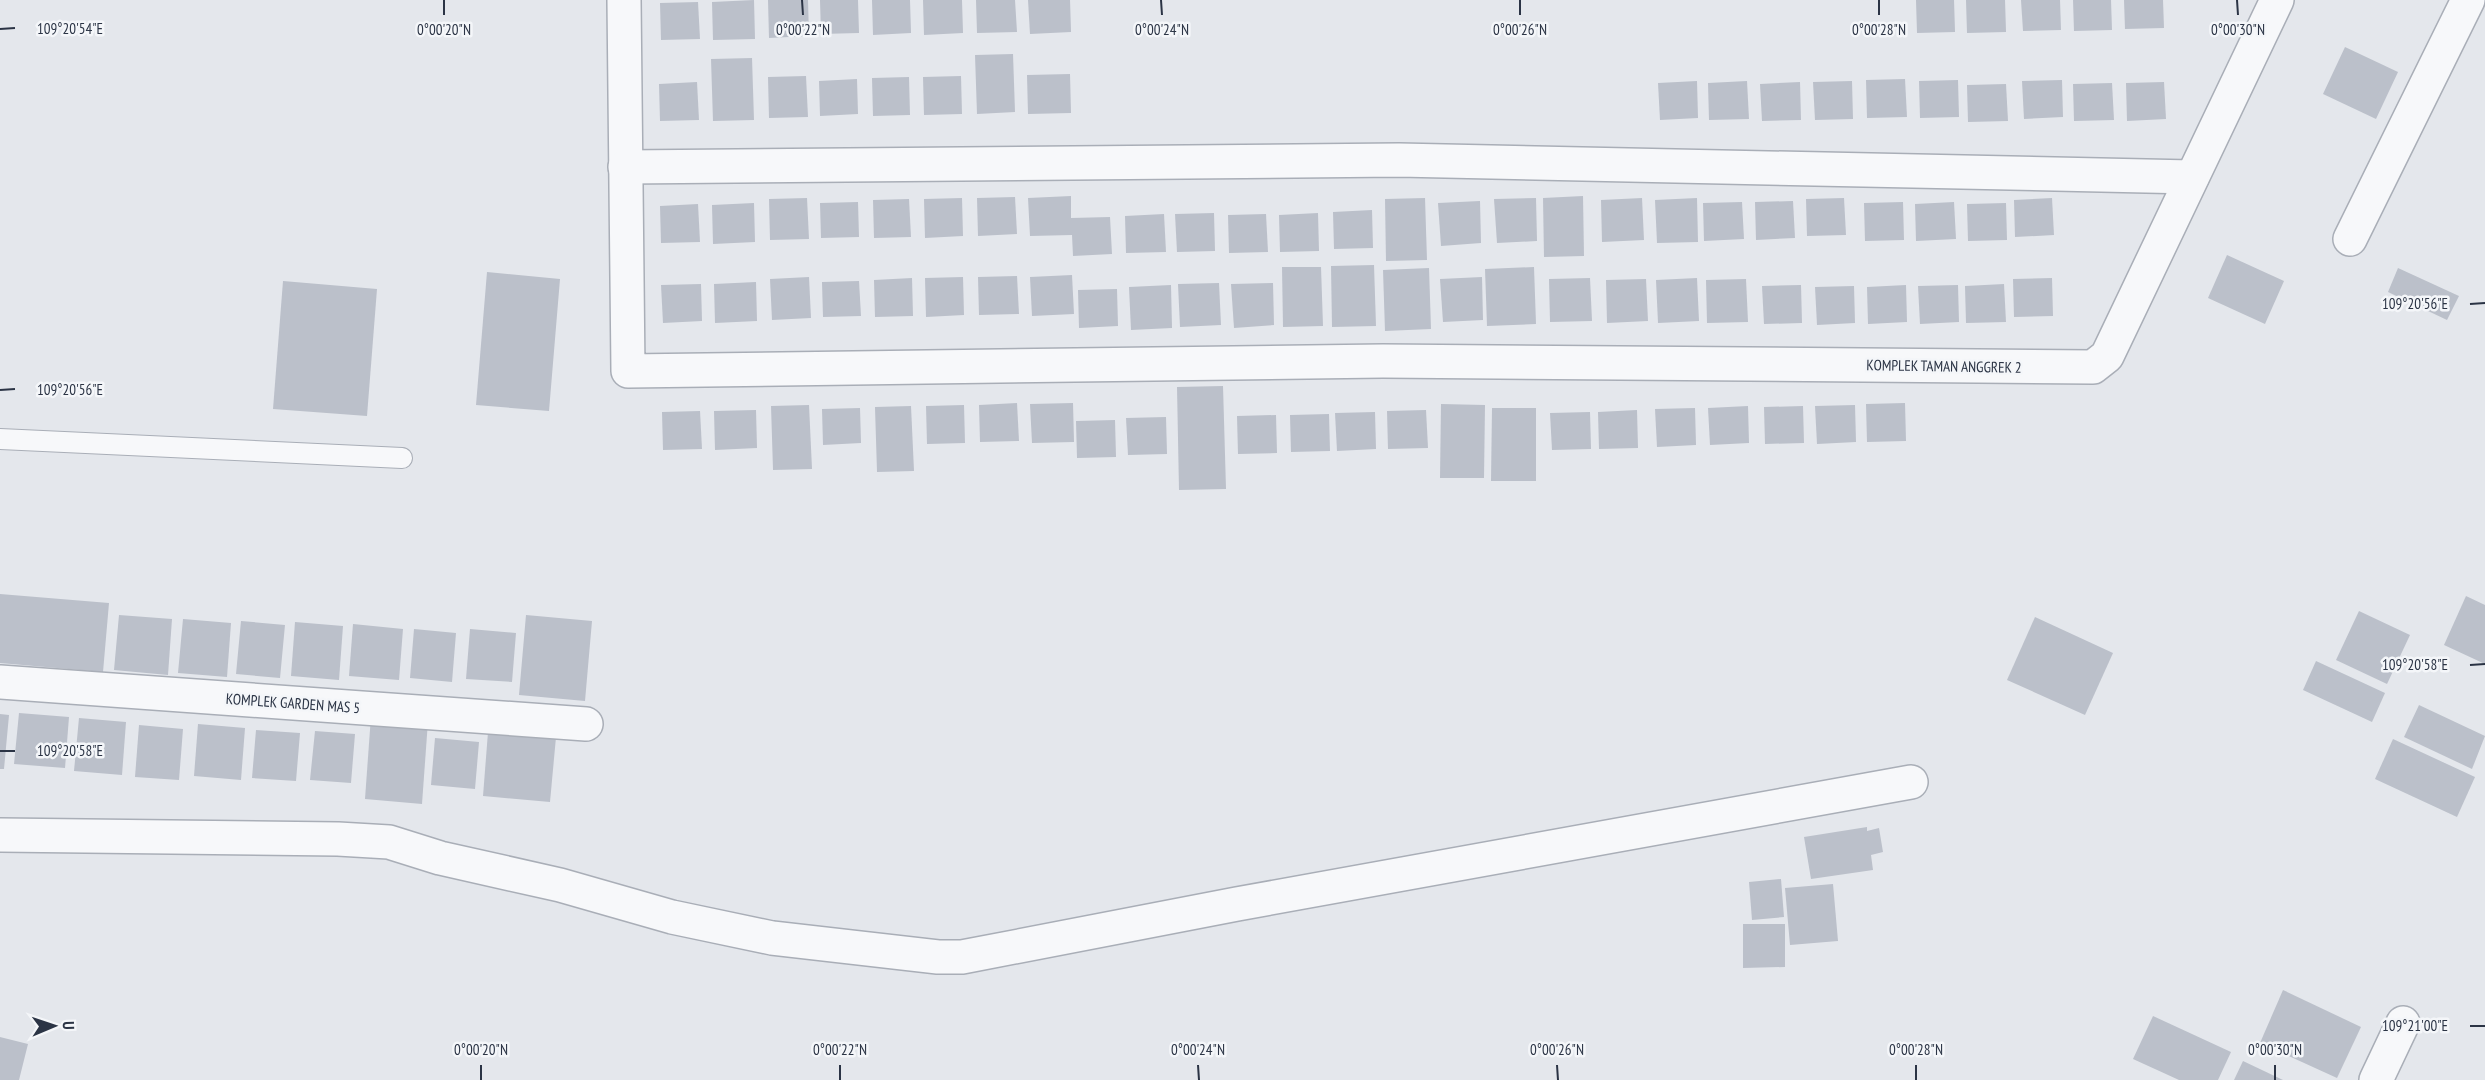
<svg xmlns="http://www.w3.org/2000/svg" width="2485" height="1080" font-family="'PT Sans Narrow',sans-serif">
<rect width="100%" height="100%" fill="#e4e7ec"/>
<g fill="#bbc0ca">
<polygon points="754,0 755,39 713,40 712,2"/>
<polygon points="768,0 808,0 809,36 769,38"/>
<polygon points="820,0 858,0 859,33 821,34"/>
<polygon points="872,0 910,0 911,33 873,35"/>
<polygon points="923,0 962,0 963,33 924,35"/>
<polygon points="976,0 1015,0 1017,32 977,33"/>
<polygon points="1028,0 1070,0 1071,32 1030,34"/>
<polygon points="1916,0 1954,0 1955,32 1917,33"/>
<polygon points="1966,0 2005,0 2006,32 1967,33"/>
<polygon points="2021,0 2060,0 2061,30 2023,31"/>
<polygon points="2073,0 2111,0 2112,30 2074,31"/>
<polygon points="2124,0 2163,0 2164,28 2125,29"/>
<polygon points="698,2 700,39 661,40 660,3"/>
<polygon points="2345,47 2398,72 2376,119 2323,94"/>
<polygon points="1013,54 1015,112 977,114 975,55"/>
<polygon points="752,58 754,120 713,121 711,59"/>
<polygon points="1070,74 1071,113 1028,114 1027,75"/>
<polygon points="806,76 808,117 769,118 768,77"/>
<polygon points="961,76 962,114 924,115 923,77"/>
<polygon points="909,77 910,115 873,116 872,78"/>
<polygon points="857,79 858,114 820,116 819,81"/>
<polygon points="1905,79 1907,117 1867,118 1866,80"/>
<polygon points="1958,80 1959,117 1920,118 1919,81"/>
<polygon points="2062,80 2063,117 2024,119 2022,81"/>
<polygon points="1697,81 1698,118 1660,120 1658,83"/>
<polygon points="1747,81 1749,119 1709,120 1708,83"/>
<polygon points="1852,81 1853,119 1815,120 1813,82"/>
<polygon points="697,82 699,120 660,121 659,84"/>
<polygon points="1800,82 1801,120 1762,121 1760,84"/>
<polygon points="2164,82 2166,119 2127,121 2126,83"/>
<polygon points="2112,83 2114,120 2074,121 2073,84"/>
<polygon points="2006,84 2008,121 1968,122 1967,85"/>
<polygon points="1071,196 1071,218 1110,217 1112,254 1073,256 1072,235 1030,236 1028,198"/>
<polygon points="1583,196 1584,256 1544,257 1543,198"/>
<polygon points="1015,197 1017,234 978,236 977,198"/>
<polygon points="807,198 809,239 770,240 769,199"/>
<polygon points="962,198 963,236 925,238 924,199"/>
<polygon points="1425,198 1427,260 1386,261 1385,199"/>
<polygon points="1536,198 1537,241 1497,243 1494,199"/>
<polygon points="1642,198 1644,240 1602,242 1601,200"/>
<polygon points="1697,198 1698,242 1657,243 1655,200"/>
<polygon points="1844,198 1846,235 1807,236 1806,199"/>
<polygon points="2052,198 2054,235 2015,237 2014,200"/>
<polygon points="909,199 911,237 874,238 873,200"/>
<polygon points="1480,201 1481,243 1441,246 1438,203"/>
<polygon points="1793,201 1795,238 1756,240 1755,202"/>
<polygon points="858,202 859,237 821,238 820,203"/>
<polygon points="1742,202 1744,239 1704,241 1703,203"/>
<polygon points="1903,202 1904,240 1865,241 1864,203"/>
<polygon points="1954,202 1956,239 1916,241 1915,204"/>
<polygon points="754,203 755,242 713,244 712,205"/>
<polygon points="2006,203 2007,240 1968,241 1967,204"/>
<polygon points="698,204 700,242 661,243 660,206"/>
<polygon points="1372,210 1373,248 1334,249 1333,212"/>
<polygon points="1214,213 1215,251 1177,252 1175,214"/>
<polygon points="1318,213 1319,251 1280,252 1279,215"/>
<polygon points="1164,214 1166,252 1126,253 1125,216"/>
<polygon points="1266,214 1268,252 1229,253 1228,215"/>
<polygon points="2227,255 2284,281 2265,324 2208,298"/>
<polygon points="1374,265 1376,326 1332,327 1331,266"/>
<polygon points="1282,267 1321,267 1323,326 1283,327"/>
<polygon points="1534,267 1536,324 1487,326 1485,269"/>
<polygon points="1429,268 1431,329 1385,331 1383,270"/>
<polygon points="2398,268 2459,296 2447,320 2388,292"/>
<polygon points="487,272 560,279 549,411 476,405"/>
<polygon points="1072,275 1074,314 1032,316 1030,277"/>
<polygon points="1017,276 1019,314 979,315 978,277"/>
<polygon points="809,277 811,318 772,320 770,279"/>
<polygon points="963,277 964,315 926,317 925,278"/>
<polygon points="1482,277 1483,320 1443,322 1440,279"/>
<polygon points="912,278 913,316 875,317 874,280"/>
<polygon points="1590,278 1592,321 1550,322 1549,279"/>
<polygon points="1697,278 1699,321 1658,323 1656,280"/>
<polygon points="2052,278 2053,316 2014,317 2013,279"/>
<polygon points="1646,279 1648,321 1607,323 1606,280"/>
<polygon points="1746,279 1748,322 1707,323 1706,280"/>
<polygon points="283,281 377,289 367,416 273,409"/>
<polygon points="859,281 861,316 823,317 822,282"/>
<polygon points="756,282 757,321 715,323 714,284"/>
<polygon points="1219,283 1221,325 1180,327 1178,284"/>
<polygon points="1273,283 1274,325 1234,328 1231,284"/>
<polygon points="701,284 702,321 663,323 661,285"/>
<polygon points="2004,284 2006,322 1966,323 1965,286"/>
<polygon points="1171,285 1172,328 1131,330 1129,287"/>
<polygon points="1801,285 1802,323 1764,324 1762,286"/>
<polygon points="1906,285 1907,322 1868,324 1867,287"/>
<polygon points="1958,285 1959,322 1920,324 1918,286"/>
<polygon points="1854,286 1855,323 1817,325 1815,287"/>
<polygon points="1117,289 1118,326 1079,328 1078,290"/>
<polygon points="1223,386 1226,489 1179,490 1177,387"/>
<polygon points="1017,403 1019,441 980,442 979,405"/>
<polygon points="1073,403 1074,442 1032,443 1030,404"/>
<polygon points="1905,403 1906,441 1867,442 1866,404"/>
<polygon points="1441,404 1485,405 1484,478 1440,478"/>
<polygon points="809,405 812,469 773,470 771,406"/>
<polygon points="964,405 965,443 927,444 926,406"/>
<polygon points="1855,405 1856,442 1817,444 1815,406"/>
<polygon points="911,406 914,471 877,472 875,407"/>
<polygon points="1748,406 1749,443 1710,445 1708,408"/>
<polygon points="1803,406 1804,443 1765,444 1764,407"/>
<polygon points="860,408 861,443 823,445 822,409"/>
<polygon points="1492,408 1536,408 1536,481 1491,481"/>
<polygon points="1695,408 1696,445 1657,447 1655,409"/>
<polygon points="756,410 757,448 715,450 714,411"/>
<polygon points="1426,410 1428,448 1388,449 1387,411"/>
<polygon points="1637,410 1638,448 1599,449 1598,412"/>
<polygon points="700,411 702,449 663,450 662,412"/>
<polygon points="1375,412 1376,449 1337,451 1335,413"/>
<polygon points="1590,412 1591,449 1552,450 1550,413"/>
<polygon points="1329,414 1330,451 1291,452 1290,415"/>
<polygon points="1276,415 1277,453 1238,454 1237,416"/>
<polygon points="1166,417 1167,454 1128,455 1126,418"/>
<polygon points="1115,420 1116,457 1077,458 1076,421"/>
<polygon points="0,594 109,603 103,672 0,663"/>
<polygon points="2466,596 2485,605 2485,664 2444,645"/>
<polygon points="2359,611 2410,635 2387,684 2336,660"/>
<polygon points="119,615 172,619 168,675 114,670"/>
<polygon points="526,615 592,621 585,701 519,695"/>
<polygon points="2035,617 2113,653 2085,715 2007,680"/>
<polygon points="183,619 231,623 227,677 178,673"/>
<polygon points="241,621 285,625 280,678 236,674"/>
<polygon points="295,622 343,626 339,680 291,676"/>
<polygon points="353,624 403,629 399,680 349,676"/>
<polygon points="414,629 456,633 452,682 410,678"/>
<polygon points="470,629 516,633 512,682 466,679"/>
<polygon points="2316,661 2385,693 2372,722 2303,690"/>
<polygon points="2419,705 2485,736 2472,769 2404,737"/>
<polygon points="19,713 69,717 65,768 14,764"/>
<polygon points="0,714 9,715 4,769 0,769"/>
<polygon points="371,716 428,721 422,804 365,799"/>
<polygon points="79,718 126,722 122,775 74,771"/>
<polygon points="198,724 245,728 241,780 194,776"/>
<polygon points="139,725 183,729 179,780 135,777"/>
<polygon points="256,730 300,733 296,781 252,778"/>
<polygon points="315,731 355,734 351,783 310,780"/>
<polygon points="488,732 556,737 550,802 483,796"/>
<polygon points="435,738 479,742 475,789 431,785"/>
<polygon points="2393,739 2475,777 2457,817 2375,779"/>
<polygon points="1867,827 1867,831 1879,828 1883,852 1871,855 1873,870 1811,879 1804,837"/>
<polygon points="1781,879 1784,917 1752,920 1749,882"/>
<polygon points="1833,884 1838,941 1790,945 1785,888"/>
<polygon points="1743,924 1785,924 1785,967 1743,968"/>
<polygon points="2283,990 2361,1027 2337,1078 2260,1043"/>
<polygon points="2153,1016 2231,1052 2218,1080 2179,1080 2133,1059"/>
<polygon points="0,1037 28,1044 19,1080 0,1080"/>
<polygon points="2243,1061 2283,1080 2234,1080"/>
</g>
<g fill="none" stroke-linecap="round" stroke-linejoin="round">
<defs>
<polyline id="lane" points="0,439 402,458"/>
<g id="street">
<polyline points="624,0 628,371 1383,361 2093,367 2107,356 2277,0"/>
<polyline points="625,167 1399,160 2192,177"/>
<polyline points="2350,239 2468,0"/>
<polyline points="0,682 586,724"/>
<polyline points="0,835 338,839 389,842 440,858 560,885 672,917 772,938 938,957 962,957 1237,904 1911,782"/>
<polyline points="2376,1080 2403,1023"/>
</g>
</defs>
<use href="#lane" stroke="#a9aeb7" stroke-width="22"/>
<use href="#street" stroke="#a9aeb7" stroke-width="36"/>
<use href="#lane" stroke="#f7f8fa" stroke-width="20"/>
<use href="#street" stroke="#f7f8fa" stroke-width="33"/>
</g>
<path fill="none" stroke="#2b3445" stroke-width="2" d="M444,0V15M802,0L803,15M1161,0L1162,15M1520,0V15M1879,0V15M2237,0L2238,15M0,29L15,28M2470,304L2485,303M0,390L15,389M2470,665L2485,664M0,751H15M2470,1026H2485M481,1065V1080M840,1065V1080M1198,1065L1199,1080M1557,1065L1558,1080M1916,1065V1080M2275,1065V1080"/>
<g text-anchor="middle" dominant-baseline="central" stroke-width="5" stroke-linejoin="round" paint-order="stroke">
<g font-size="15" fill="#2b3445" stroke="#f4f6f9">
<text transform="translate(1944 366) rotate(1)">KOMPLEK TAMAN ANGGREK 2</text>
<text transform="translate(293 703) rotate(4)">KOMPLEK GARDEN MAS 5</text>
</g>
</g>
<g font-size="15" text-anchor="middle" fill="#2b3445" stroke="#f4f6f9" stroke-width="5" stroke-linejoin="round" paint-order="stroke">
<text x="70" y="34">109°20'54"E</text>
<text x="444" y="35">0°00'20"N</text>
<text x="803" y="35">0°00'22"N</text>
<text x="1162" y="35">0°00'24"N</text>
<text x="1520" y="35">0°00'26"N</text>
<text x="1879" y="35">0°00'28"N</text>
<text x="2238" y="35">0°00'30"N</text>
<text x="2415" y="309">109°20'56"E</text>
<text x="70" y="395">109°20'56"E</text>
<text x="2415" y="670">109°20'58"E</text>
<text x="70" y="756">109°20'58"E</text>
<text x="2415" y="1031">109°21'00"E</text>
<text x="481" y="1055">0°00'20"N</text>
<text x="840" y="1055">0°00'22"N</text>
<text x="1198" y="1055">0°00'24"N</text>
<text x="1557" y="1055">0°00'26"N</text>
<text x="1916" y="1055">0°00'28"N</text>
<text x="2275" y="1055">0°00'30"N</text>
</g>
<g transform="translate(54 1026) rotate(88)" stroke="#f4f6f9" stroke-width="4.5" paint-order="stroke">
<path d="M0-4.5L10 22L0 15L-10 22Z" fill="#2b3445"/>
<text y="-9" font-size="16" font-weight="bold" text-anchor="middle" fill="#2b3445">U</text>
</g>
</svg>
